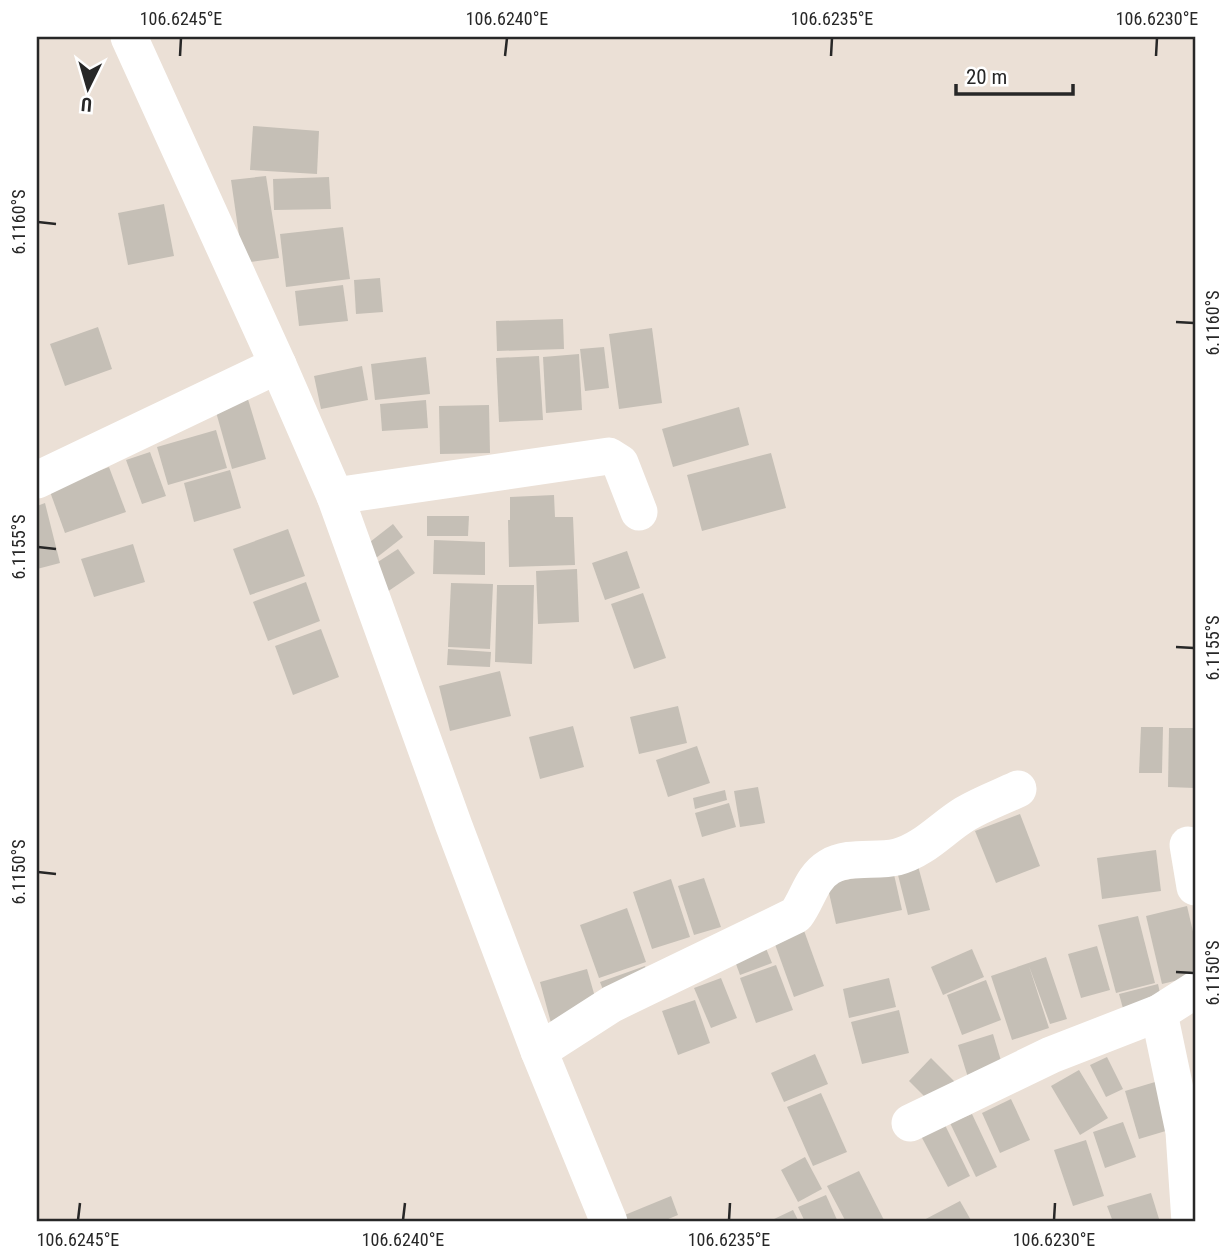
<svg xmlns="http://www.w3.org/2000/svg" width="1232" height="1259" font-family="'Roboto Condensed',sans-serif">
<rect width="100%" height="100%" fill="#ebe0d6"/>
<g fill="#c5bfb6">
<polygon points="253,126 319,131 317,174 250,170"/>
<polygon points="266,176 279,258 243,263 231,180"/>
<polygon points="329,177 331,209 274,210 273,179"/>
<polygon points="164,204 174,256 128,265 118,213"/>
<polygon points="343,227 350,279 286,287 280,234"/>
<polygon points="380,278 383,312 356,314 354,280"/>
<polygon points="343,285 348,321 299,326 295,291"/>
<polygon points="563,319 564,349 497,351 496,321"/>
<polygon points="98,327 112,369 65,386 50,344"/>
<polygon points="652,328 662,403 619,409 609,334"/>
<polygon points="604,347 609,388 585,391 580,349"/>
<polygon points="579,354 582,410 546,413 543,357"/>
<polygon points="539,356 543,420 499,422 496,358"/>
<polygon points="426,357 430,394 375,400 371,364"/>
<polygon points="362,366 368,400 321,409 314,376"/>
<polygon points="247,396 266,459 232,469 214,405"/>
<polygon points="426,400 428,428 382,431 380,404"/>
<polygon points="489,405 490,453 440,454 439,406"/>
<polygon points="739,407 749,445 673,467 662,429"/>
<polygon points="216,430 227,468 168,485 157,447"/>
<polygon points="150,452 166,496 142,504 126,460"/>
<polygon points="771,453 786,508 702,531 687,475"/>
<polygon points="109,467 126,512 65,533 49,489"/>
<polygon points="230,470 241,508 194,522 184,483"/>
<polygon points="554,495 555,517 573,517 575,565 509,567 508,520 510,520 510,497"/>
<polygon points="45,503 60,563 37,569 37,506"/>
<polygon points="427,516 469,516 468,536 427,536"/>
<polygon points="393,524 403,537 371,562 361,549"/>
<polygon points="288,529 305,576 250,595 233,549"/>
<polygon points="434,540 485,542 485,575 433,574"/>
<polygon points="133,544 145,582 94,597 81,559"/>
<polygon points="398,549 415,573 387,592 370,567"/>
<polygon points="627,551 640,588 605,600 592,563"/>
<polygon points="577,569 579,622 538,624 536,571"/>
<polygon points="306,582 320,621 268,641 253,602"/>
<polygon points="451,583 493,584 490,649 448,647"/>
<polygon points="497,585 534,585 532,664 495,662"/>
<polygon points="643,593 666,658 634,669 611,604"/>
<polygon points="321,629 339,677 293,695 275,646"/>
<polygon points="448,649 491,652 490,667 447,665"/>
<polygon points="500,671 511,716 450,731 439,686"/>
<polygon points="678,706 687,743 639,754 630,717"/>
<polygon points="573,726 584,767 540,779 529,737"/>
<polygon points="1141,727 1163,727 1162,773 1139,773"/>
<polygon points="1169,728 1195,728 1195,788 1168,787"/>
<polygon points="697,746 710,783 668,797 656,760"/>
<polygon points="758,787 765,823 740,827 734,791"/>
<polygon points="725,790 727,800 695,809 693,798"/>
<polygon points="729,803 736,827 702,837 695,813"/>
<polygon points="1020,814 1040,866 996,883 975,831"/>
<polygon points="1156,850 1161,891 1102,899 1097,858"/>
<polygon points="918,866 930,910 908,915 897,871"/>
<polygon points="893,870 902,910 836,924 827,884"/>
<polygon points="704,878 721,927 694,935 678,886"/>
<polygon points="671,879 690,937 652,949 633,892"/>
<polygon points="1187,906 1195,940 1195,976 1162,984 1146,916"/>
<polygon points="627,908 646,962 599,978 580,925"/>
<polygon points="1138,916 1155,983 1116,993 1098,925"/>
<polygon points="802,925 824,986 794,997 772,936"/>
<polygon points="763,941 772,963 740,975 732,953"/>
<polygon points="1097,946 1110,990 1081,998 1068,954"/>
<polygon points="972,949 984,977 943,995 931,967"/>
<polygon points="1046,957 1067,1019 1050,1024 1029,966 1049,1028 1012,1040 991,976"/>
<polygon points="776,965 793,1010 756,1023 740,978"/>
<polygon points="645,966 652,984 607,1000 600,982"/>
<polygon points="587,969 599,1011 551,1023 540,982"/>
<polygon points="721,978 737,1018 711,1028 694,988"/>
<polygon points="889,978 896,1007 849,1018 843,989"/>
<polygon points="986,980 1001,1020 962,1035 947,995"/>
<polygon points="1158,984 1162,1002 1124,1012 1119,994"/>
<polygon points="695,1000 710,1043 678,1055 662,1011"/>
<polygon points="899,1010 909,1053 862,1064 851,1022"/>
<polygon points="993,1034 1005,1074 970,1084 958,1045"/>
<polygon points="815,1054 828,1084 784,1102 771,1073"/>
<polygon points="1107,1057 1123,1089 1106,1097 1090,1065"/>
<polygon points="931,1058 958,1085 936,1108 909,1081"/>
<polygon points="1079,1070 1108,1118 1080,1135 1051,1086"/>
<polygon points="1165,1079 1179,1127 1139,1139 1125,1091"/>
<polygon points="821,1093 847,1152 813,1166 787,1107"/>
<polygon points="1011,1099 1030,1140 1000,1153 982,1113"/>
<polygon points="972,1114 997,1167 976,1177 950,1123"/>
<polygon points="1123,1122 1136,1157 1105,1168 1093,1132"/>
<polygon points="945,1125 970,1176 948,1187 921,1136"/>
<polygon points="1086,1140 1104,1196 1073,1206 1054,1150"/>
<polygon points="805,1157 822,1189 798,1202 781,1170"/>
<polygon points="859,1171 885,1222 846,1222 827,1186"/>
<polygon points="1151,1193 1160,1222 1113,1222 1107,1206"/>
<polygon points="826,1195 838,1222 805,1222 798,1207"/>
<polygon points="671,1196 678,1215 661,1222 616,1222 615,1219"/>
<polygon points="960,1201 972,1222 920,1222"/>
<polygon points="793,1210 799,1222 773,1222 772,1220"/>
</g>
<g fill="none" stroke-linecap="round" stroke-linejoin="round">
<g stroke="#fff" stroke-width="37">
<polyline points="129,37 278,365 335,496 454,826 539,1051 609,1222"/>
<polyline points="37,480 278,365"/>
<polyline points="335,496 609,456 620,463 639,512"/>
<polyline points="1188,845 1195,887"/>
<polyline points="1159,1013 1184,1132 1190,1222"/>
<path d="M539,1051L612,1004L796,915C808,899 811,878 829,867C848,855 876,862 897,857C924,850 942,828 965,814C982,804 1001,797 1018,789"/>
<polyline points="910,1123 1051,1055 1159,1013 1195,990"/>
</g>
</g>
<path fill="none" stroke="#272727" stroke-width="2.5" d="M180,56L181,38M505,56L507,38M831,56L832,38M1156,56L1157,38M38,222L56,224M1176,322L1194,323M38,547L56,549M1176,647L1194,648M38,872L56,874M1176,972L1194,973M78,1220L80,1203M403,1220L405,1203M729,1220L730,1203M1054,1220L1055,1203"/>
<rect width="1232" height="1259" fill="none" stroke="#ffffff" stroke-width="77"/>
<g transform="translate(88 88) rotate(185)" stroke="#ffffff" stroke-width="5" paint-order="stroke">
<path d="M0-5L12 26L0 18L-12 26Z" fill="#272727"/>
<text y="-10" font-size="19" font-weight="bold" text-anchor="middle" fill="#272727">U</text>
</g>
<path d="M956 84v10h117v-10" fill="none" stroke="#272727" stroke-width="3.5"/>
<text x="966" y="84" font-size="21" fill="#272727" stroke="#ffffff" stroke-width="5" paint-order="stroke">20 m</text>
<rect x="38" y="38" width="1156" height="1182" fill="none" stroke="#272727" stroke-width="2.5"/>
<g font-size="18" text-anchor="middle" fill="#272727">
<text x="181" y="25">106.6245°E</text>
<text x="507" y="25">106.6240°E</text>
<text x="832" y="25">106.6235°E</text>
<text x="1157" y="25">106.6230°E</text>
<text transform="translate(19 222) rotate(-90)" y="6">6.1160°S</text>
<text transform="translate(1213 323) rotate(-90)" y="6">6.1160°S</text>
<text transform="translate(19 547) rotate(-90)" y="6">6.1155°S</text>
<text transform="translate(1213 648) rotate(-90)" y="6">6.1155°S</text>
<text transform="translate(19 872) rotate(-90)" y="6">6.1150°S</text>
<text transform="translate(1213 973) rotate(-90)" y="6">6.1150°S</text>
<text x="78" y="1246">106.6245°E</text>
<text x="403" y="1246">106.6240°E</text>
<text x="729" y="1246">106.6235°E</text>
<text x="1054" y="1246">106.6230°E</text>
</g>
</svg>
